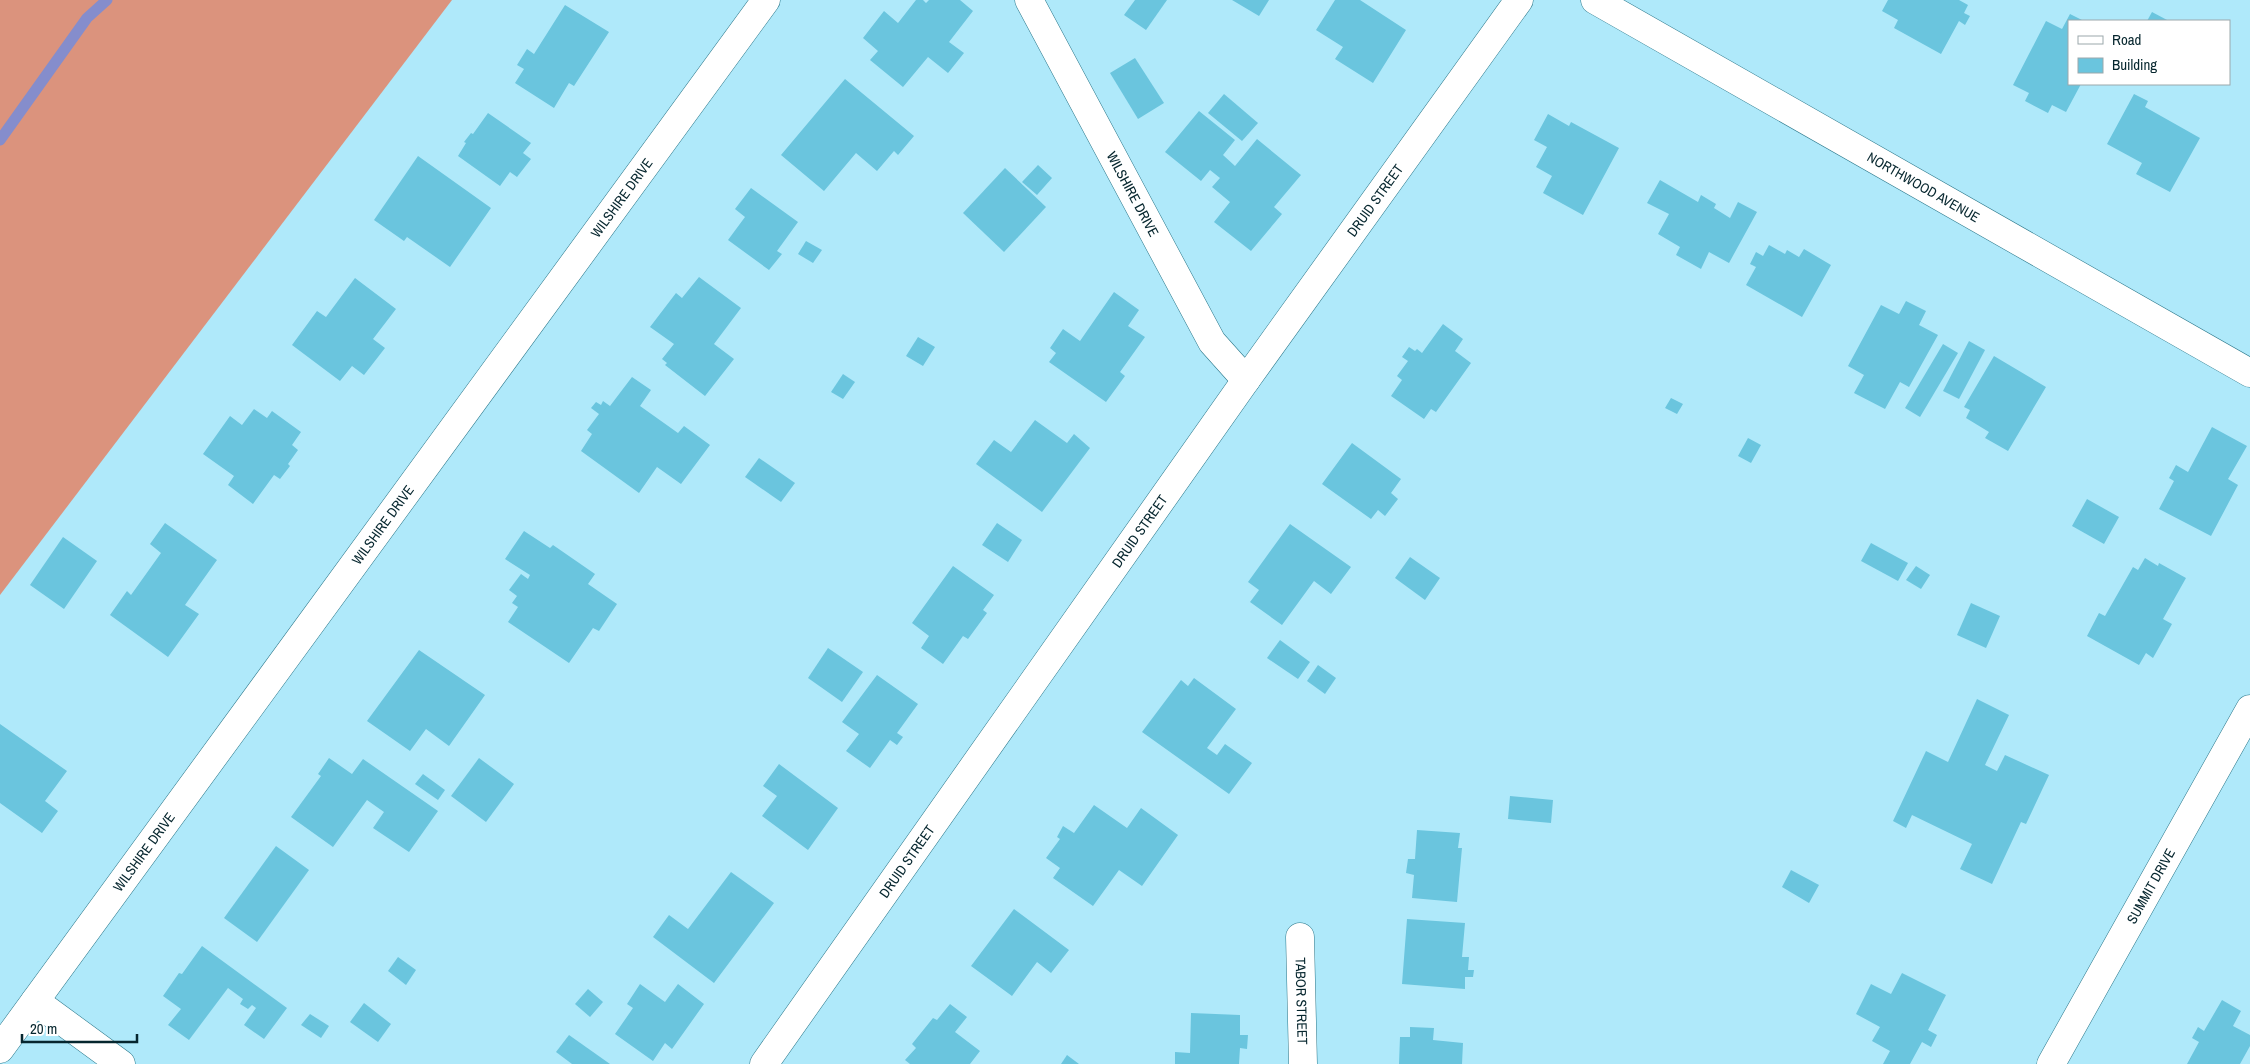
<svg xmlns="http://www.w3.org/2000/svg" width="2250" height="1064" font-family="'Archivo Narrow',sans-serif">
<rect width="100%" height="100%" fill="#afe9fa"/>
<polygon fill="#db937d" points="0,0 452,0 0,595"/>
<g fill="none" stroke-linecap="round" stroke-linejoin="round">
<polyline stroke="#858dcc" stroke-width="11" points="0,140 87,18 107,0"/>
</g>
<g fill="#6ac5de">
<polygon points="916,0 923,0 926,3 929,0 960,0 973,11 949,42 964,53 948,73 928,57 903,87 870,60 878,51 863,38 884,11 898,23"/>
<polygon points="1135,0 1167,0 1146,30 1124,15"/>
<polygon points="1232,0 1269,0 1259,16"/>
<polygon points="1335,0 1360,0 1406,30 1373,83 1335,59 1343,47 1316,30"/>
<polygon points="1888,0 1959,0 1968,5 1964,13 1970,16 1965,25 1959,21 1941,54 1894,28 1898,20 1882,11"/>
<polygon points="565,5 609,32 574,86 569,83 554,108 515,83 524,69 517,65 527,49 534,54"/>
<polygon points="2152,12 2169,21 2147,21"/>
<polygon points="2070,14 2084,21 2069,21 2069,84 2081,84 2066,112 2052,105 2048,113 2025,101 2029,93 2013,85 2046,21 2062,29"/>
<polygon points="1135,58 1164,103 1138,119 1110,73"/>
<polygon points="845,79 914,136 898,155 894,151 877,171 856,153 824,191 781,155"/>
<polygon points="1224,94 1258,123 1242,141 1208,113"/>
<polygon points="2134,94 2148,101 2145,107 2200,138 2170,192 2136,174 2142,163 2107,144"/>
<polygon points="1199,111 1235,140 1223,155 1235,166 1257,139 1301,175 1274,207 1282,214 1251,251 1214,222 1230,202 1212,187 1220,178 1210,170 1201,181 1165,152"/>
<polygon points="488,113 531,143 523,153 531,159 517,177 510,172 500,186 458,156 466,143 464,142 471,133 473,134"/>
<polygon points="1548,114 1569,126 1571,122 1619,148 1583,215 1543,193 1552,176 1536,167 1547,147 1534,140"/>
<polygon points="418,156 491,208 450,267 407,237 404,241 374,220"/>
<polygon points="1038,165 1052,178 1037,195 1022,182"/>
<polygon points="1005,168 1046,207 1004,252 963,213"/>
<polygon points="1660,180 1698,202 1701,195 1716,204 1714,208 1730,218 1738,202 1757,212 1729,263 1709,252 1701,269 1676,255 1680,247 1658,234 1669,214 1647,203"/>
<polygon points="751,188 798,222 777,251 782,254 769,270 728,240 745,217 735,209"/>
<polygon points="806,241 822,250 813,263 798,254"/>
<polygon points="1769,245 1785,254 1787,250 1799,257 1804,249 1831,265 1802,317 1746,285 1756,267 1750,264 1756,252 1763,256"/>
<polygon points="699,277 741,308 714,344 734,359 705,396 665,365 667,363 662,359 674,344 650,327 676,293 682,298"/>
<polygon points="355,278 396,309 373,339 385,348 364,375 352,366 340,381 292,345 317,311 326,317"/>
<polygon points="1114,292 1139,310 1128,326 1145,337 1120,372 1125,376 1106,402 1049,362 1056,353 1050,348 1063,329 1080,341"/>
<polygon points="1906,301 1926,311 1919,325 1938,335 1909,387 1900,382 1885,409 1854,393 1864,375 1848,366 1881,305 1899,314"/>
<polygon points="1443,324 1463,339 1455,351 1471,363 1436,412 1431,409 1424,419 1391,396 1402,380 1397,376 1408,361 1402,357 1409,347 1415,351 1417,349 1422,353"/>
<polygon points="918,337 935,347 923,366 906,356"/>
<polygon points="1969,341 1985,350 1959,399 1943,391"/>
<polygon points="1943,344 1958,353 1920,417 1905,408"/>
<polygon points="1994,356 2046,387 2008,451 1985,438 1989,432 1966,418 1970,410 1964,407"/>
<polygon points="843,374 855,382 843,399 831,392"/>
<polygon points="632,377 651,390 640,406 678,433 684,426 710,445 681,484 657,467 639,493 581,451 592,434 587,430 599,414 591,408 596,402 601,405 603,401 610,406"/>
<polygon points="1671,398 1683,404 1677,414 1665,408"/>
<polygon points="254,409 267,418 272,411 301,432 292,445 298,450 288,464 290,466 280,479 274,475 253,504 228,485 234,476 203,454 230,416 242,425"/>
<polygon points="1035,420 1067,443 1074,434 1090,448 1042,512 976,464 994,440 1011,452"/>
<polygon points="2212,427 2247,446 2228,479 2238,485 2211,536 2159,509 2174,481 2169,478 2176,465 2188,472"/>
<polygon points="1748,438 1761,445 1751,463 1738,456"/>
<polygon points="1352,443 1401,479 1391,493 1398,499 1385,516 1378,510 1371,519 1322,484"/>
<polygon points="759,458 795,483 781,502 745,477"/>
<polygon points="2087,499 2119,517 2104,544 2072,526"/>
<polygon points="165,523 217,560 185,605 199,614 168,657 110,615 127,591 131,595 161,553 150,544"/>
<polygon points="997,523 1022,540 1008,562 982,545"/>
<polygon points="1290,524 1351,567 1331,594 1314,581 1282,625 1250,602 1259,590 1248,582"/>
<polygon points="524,531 550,548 553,545 595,574 588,584 617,604 599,631 593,628 569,663 508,622 518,607 512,603 517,596 509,590 521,574 528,579 530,575 505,559"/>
<polygon points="63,537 97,561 64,609 30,585"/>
<polygon points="1871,543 1908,563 1898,581 1861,561"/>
<polygon points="1410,557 1440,578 1425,600 1395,578"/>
<polygon points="2145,558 2158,566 2159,563 2186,578 2163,619 2172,624 2153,658 2146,653 2139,665 2087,636 2099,613 2105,616 2133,567 2138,570"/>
<polygon points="953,566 994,595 983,610 987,613 968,639 963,636 943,664 921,648 929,636 912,623"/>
<polygon points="1916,566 1930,575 1921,589 1906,580"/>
<polygon points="1971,603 2000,616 1986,648 1957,635"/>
<polygon points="1280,640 1310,662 1298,679 1267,658"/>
<polygon points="828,648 863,672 842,702 808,678"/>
<polygon points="419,650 485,695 449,746 426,729 410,751 367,721"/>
<polygon points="1318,665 1336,678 1325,694 1307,681"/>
<polygon points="877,675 918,704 897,733 903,737 897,745 890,740 870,768 846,751 859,734 842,722"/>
<polygon points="1194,678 1236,709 1207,748 1217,755 1225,744 1252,763 1229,794 1142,732 1181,680 1188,686"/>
<polygon points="1977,699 2009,715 1985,765 1997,771 2005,755 2049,775 2026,824 2021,822 1992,884 1960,869 1972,844 1912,815 1906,828 1893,821 1926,751 1948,762"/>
<polygon points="0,724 67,771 45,801 58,811 42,833 0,803"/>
<polygon points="329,758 352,774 363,759 438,811 409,852 373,828 384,812 367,800 333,847 291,817 321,776 318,774"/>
<polygon points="479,758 514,784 486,822 451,796"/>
<polygon points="779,764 838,808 808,850 762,816 777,796 763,786"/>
<polygon points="423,774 445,790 438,800 415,784"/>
<polygon points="1510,796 1553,800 1551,823 1508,819"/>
<polygon points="1094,805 1127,828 1141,808 1178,835 1142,886 1119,870 1093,906 1053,878 1060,868 1046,858 1060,839 1057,837 1063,826 1074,833"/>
<polygon points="1417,830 1460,833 1458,848 1462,848 1457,902 1412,898 1414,875 1406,873 1408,859 1415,859"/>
<polygon points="276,846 309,870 257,942 224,918"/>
<polygon points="1791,870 1819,885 1809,903 1782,887"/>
<polygon points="731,872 774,903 714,983 653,937 669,915 688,929"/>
<polygon points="1014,909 1069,950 1051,973 1037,962 1012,996 971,966"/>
<polygon points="1407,919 1465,923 1462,957 1469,957 1468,970 1474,970 1473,977 1465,977 1465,989 1402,984"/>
<polygon points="202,946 287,1008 264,1039 244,1025 256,1008 252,1005 248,1009 240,1004 243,999 228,988 189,1040 168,1025 181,1009 163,996 179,973 182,974"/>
<polygon points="398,957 416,970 406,985 388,971"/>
<polygon points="1902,973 1946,995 1928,1030 1937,1035 1931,1047 1922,1042 1910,1064 1883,1064 1890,1051 1872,1041 1880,1027 1856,1014 1871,984 1891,994"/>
<polygon points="640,984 665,1002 678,984 704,1004 672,1049 665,1043 653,1061 615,1034 633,1008 627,1004"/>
<polygon points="588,989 603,1002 590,1017 575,1004"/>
<polygon points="2222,1000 2241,1011 2233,1026 2250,1035 2250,1046 2240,1064 2187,1064 2199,1042 2192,1038 2198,1027 2204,1031"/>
<polygon points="364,1003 391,1024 378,1042 350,1022"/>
<polygon points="950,1004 967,1017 955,1032 980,1051 970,1064 910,1064 905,1060 916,1048 912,1044 933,1018 937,1020"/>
<polygon points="1191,1013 1240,1015 1240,1035 1248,1035 1247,1049 1240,1048 1239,1064 1175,1064 1175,1052 1190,1053"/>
<polygon points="310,1014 329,1026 321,1038 301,1025"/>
<polygon points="1410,1027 1434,1028 1433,1040 1463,1043 1462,1064 1399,1064 1400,1037 1410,1037"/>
<polygon points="569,1035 610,1064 572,1064 556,1052"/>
<polygon points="1067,1055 1079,1064 1061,1064"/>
</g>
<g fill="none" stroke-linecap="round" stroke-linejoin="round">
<defs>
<g id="minor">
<path id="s1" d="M1029,0L1212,342L1246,380"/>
<path id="s2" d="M1595,0L2250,373"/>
<path id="s3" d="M1300,937L1303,1064"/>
<polyline points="35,1001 121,1064"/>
<path id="s4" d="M0,1049L766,0"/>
<path id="s5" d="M764,1064L1246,380L1519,0"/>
<path id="s6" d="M2051,1064L2250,709"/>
</g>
</defs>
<use href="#minor" stroke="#2a778a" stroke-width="29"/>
<use href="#minor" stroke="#fff" stroke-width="28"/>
</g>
<g text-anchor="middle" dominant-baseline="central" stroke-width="4.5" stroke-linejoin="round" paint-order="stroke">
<g font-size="14" fill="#06262e" stroke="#fff">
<text stroke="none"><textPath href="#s2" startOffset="378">NORTHWOOD AVENUE</textPath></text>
<text stroke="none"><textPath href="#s1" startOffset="220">WILSHIRE DRIVE</textPath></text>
<text stroke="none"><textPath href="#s4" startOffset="1054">WILSHIRE DRIVE</textPath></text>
<text stroke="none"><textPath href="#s5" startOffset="1058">DRUID STREET</textPath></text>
<text stroke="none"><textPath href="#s4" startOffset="649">WILSHIRE DRIVE</textPath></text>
<text stroke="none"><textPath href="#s5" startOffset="652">DRUID STREET</textPath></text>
<text stroke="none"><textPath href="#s4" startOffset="244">WILSHIRE DRIVE</textPath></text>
<text stroke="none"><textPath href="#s5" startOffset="248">DRUID STREET</textPath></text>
<text stroke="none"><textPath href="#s6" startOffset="204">SUMMIT DRIVE</textPath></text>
<text stroke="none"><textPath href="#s3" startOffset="64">TABOR STREET</textPath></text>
</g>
</g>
<rect x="2068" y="20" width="162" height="65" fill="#ffffff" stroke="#9ba8ab"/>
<rect x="2078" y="36" width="25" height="8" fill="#ffffff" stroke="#9ba8ab"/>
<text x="2112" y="45" font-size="15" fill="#06262e">Road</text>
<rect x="2078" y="58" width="25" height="15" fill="#6ac5de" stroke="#9ba8ab"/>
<text x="2112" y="70" font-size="15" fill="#06262e">Building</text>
<path d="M22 1034v8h115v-8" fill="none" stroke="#06262e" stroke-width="2.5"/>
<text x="30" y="1034" font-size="15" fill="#06262e" stroke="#ffffff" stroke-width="4" paint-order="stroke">20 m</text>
</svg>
